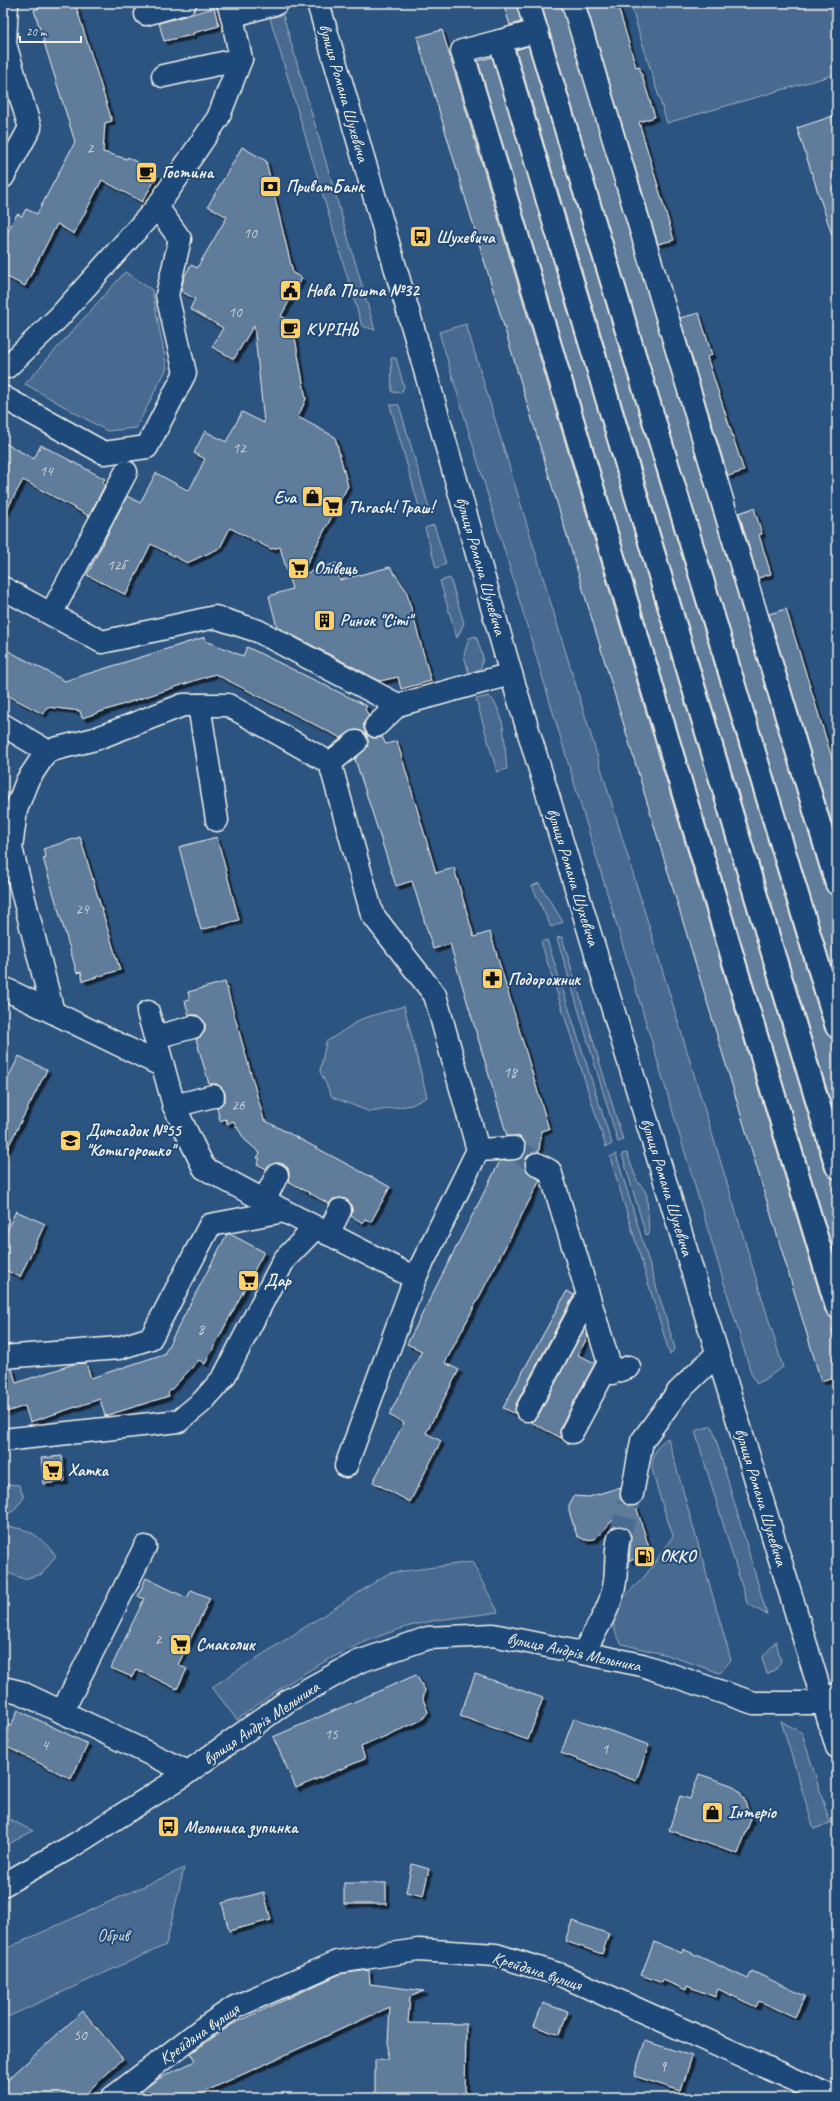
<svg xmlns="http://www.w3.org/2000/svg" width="840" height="2101" font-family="Caveat,sans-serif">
<defs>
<filter id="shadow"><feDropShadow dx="3.5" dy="3.5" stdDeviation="0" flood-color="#0009"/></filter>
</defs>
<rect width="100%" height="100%" fill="#2c5481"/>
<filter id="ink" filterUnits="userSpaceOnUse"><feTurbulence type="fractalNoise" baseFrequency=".025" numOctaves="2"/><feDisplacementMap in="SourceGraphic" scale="8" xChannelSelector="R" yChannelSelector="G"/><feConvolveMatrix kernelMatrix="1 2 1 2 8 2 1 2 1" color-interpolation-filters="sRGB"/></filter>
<g filter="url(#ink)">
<g fill="#496b90" stroke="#9eaebc">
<polygon points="630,3 837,3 837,74 667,123"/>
<polygon points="283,15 375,330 362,326 270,18"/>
<polygon points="125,272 152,290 167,368 136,428 107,431 25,384"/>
<polygon points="466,324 783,1367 757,1384 751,1373 439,332"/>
<polygon points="391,358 396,358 404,387 401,393 392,392"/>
<polygon points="390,405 399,405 431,514 422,517"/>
<polygon points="434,525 446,564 436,568 425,528"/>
<polygon points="450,578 464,623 457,638 440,581"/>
<polygon points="476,636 483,657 481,668 469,674 464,655 469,638"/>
<path d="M489,696C507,713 504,746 507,769L497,772L476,699Z"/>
<polygon points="539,883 563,922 551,927 532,886"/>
<polygon points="562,937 623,1140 618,1142 557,938"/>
<polygon points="547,940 612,1144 606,1147 541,942"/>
<polygon points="404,1006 427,1097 412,1105 370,1112 332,1097 320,1071 326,1042 361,1019"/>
<polygon points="627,1153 637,1181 644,1189 647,1196 649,1234 646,1235 622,1154"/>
<polygon points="616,1154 675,1348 670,1355 610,1157"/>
<polygon points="712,1426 767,1615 747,1603 695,1431"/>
<path d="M668,1438L731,1660L720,1673L667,1655L622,1644C600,1611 623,1599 644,1577C654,1565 663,1550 673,1536C669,1523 651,1475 652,1464C653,1454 658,1443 668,1438Z"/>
<polygon points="3,1484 19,1485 24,1498 13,1511 3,1516"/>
<path d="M6,1527C32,1528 40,1537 56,1556L42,1574L24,1579L3,1571V1528Z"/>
<path d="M472,1562L498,1612C469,1617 438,1618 410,1626C347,1644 288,1680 237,1720L212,1687L389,1573Z"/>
<polygon points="776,1641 781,1661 776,1669 767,1674 762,1658"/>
<polygon points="781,1721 802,1733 830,1823 814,1829"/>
<polygon points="3,1816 33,1831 3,1847"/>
<polygon points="184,1868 166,1945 3,2019 3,1950"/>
</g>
<g fill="#5e7b9a" stroke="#f4f1e8" filter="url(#shadow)">
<polygon points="37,3 75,3 112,121 105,123 103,152 127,159 128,157 158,175 142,202 102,180 74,234 57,224 25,286 3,275 3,241 17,214 22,216 26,209 37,214 75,142 34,10 39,8"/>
<polygon points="503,3 516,3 521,22 510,25"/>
<polygon points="541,3 561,3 825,888 829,893 837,896 837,984"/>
<polygon points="617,3 636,67 639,66 655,117 639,122 674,240 658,244 586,4"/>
<polygon points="214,8 219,26 193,33 193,35 164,41 159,23"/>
<polygon points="442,30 825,1311 829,1316 837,1319 837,1329 832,1329 837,1346 837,1376 821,1381 417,37"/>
<polygon points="528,46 825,1031 829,1036 837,1039 837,1123 516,50"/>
<polygon points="492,57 825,1171 829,1176 837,1179 837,1263 478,61"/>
<polygon points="833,116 837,130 837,241 834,241 797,128"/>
<polygon points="242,147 266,161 293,273 302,278 281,316 292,321 306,399 298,417 335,437 348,486 301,575 336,563 340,580 390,567 406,590 431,681 401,689 398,677 380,681 277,627 269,596 292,589 280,547 271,549 230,528 220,548 187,563 151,544 126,595 87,575 127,496 140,503 156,473 189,491 205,459 194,453 205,431 226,442 242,412 264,423 254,325 234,359 212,347 223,328 190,309 195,299 181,291 184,277 191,265 197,268 227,217 208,206"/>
<polygon points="699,313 712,355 707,357 744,471 728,476 680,318"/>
<polygon points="3,442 34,459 41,445 105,479 102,483 105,485 89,516 23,480 3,517"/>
<polygon points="754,508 762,534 759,535 771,574 758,578 739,513"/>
<polygon points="786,609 837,774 837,840 769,614"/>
<polygon points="205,637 206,641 243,656 247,647 367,706 365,709 369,716 364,722 364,729 367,734 373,738 382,737 386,744 397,741 436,873 454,868 474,937 490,932 549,1129 541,1131 539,1152 530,1154 526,1158 525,1164 527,1171 540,1180 445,1363 459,1370 426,1433 441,1441 410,1502 373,1482 404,1423 389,1415 422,1351 407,1344 500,1161 520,1159 525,1153 526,1147 524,1141 520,1137 507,1136 450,944 433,949 412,881 396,886 355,759 367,747 368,740 366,734 361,731 354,730 341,738 215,674 82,718 80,711 47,707 43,714 3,693 3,648 65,681"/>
<polygon points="80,837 120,970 83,981 81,972 77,973 43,858 46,857 43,849"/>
<polygon points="217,837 239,920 201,930 179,847"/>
<polygon points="225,982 264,1120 390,1187 371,1222 365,1219 363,1223 351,1216 352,1209 350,1203 345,1199 340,1198 333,1199 329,1204 288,1181 289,1174 288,1168 283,1164 276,1163 266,1169 257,1164 260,1159 257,1158 260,1153 245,1140 233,1121 227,1124 226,1119 220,1121 217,1108 225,1100 225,1093 222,1088 217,1084 209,1084 196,1039 201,1036 205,1031 205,1023 202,1019 197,1015 189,1015 185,1001 190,1000 188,992"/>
<polygon points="19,1056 47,1070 3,1157 3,1088"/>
<polygon points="16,1211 45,1224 20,1277 3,1269 3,1239"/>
<polygon points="227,1234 230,1234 264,1252 205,1364 199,1360 168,1393 169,1396 105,1416 100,1399 30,1422 25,1406 3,1413 3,1369 12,1369 16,1383 74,1364 86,1363 91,1378 164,1354"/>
<polygon points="567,1291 574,1295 516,1404 516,1414 503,1408"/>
<polygon points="583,1331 588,1336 578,1355 595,1363 561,1426 560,1432 561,1438 531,1422 538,1416"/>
<polygon points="62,1456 65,1481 44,1484 41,1458"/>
<polygon points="621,1487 620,1498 624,1503 629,1506 636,1506 651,1554 629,1561 631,1535 627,1529 621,1526 615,1526 613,1520 595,1539 585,1540 577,1536 569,1511 569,1505 574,1496 589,1497"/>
<polygon points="146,1578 187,1598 191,1590 210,1598 178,1665 187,1669 177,1689 136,1669 132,1677 111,1668 144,1599 138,1596"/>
<polygon points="475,1674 543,1698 528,1740 460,1716"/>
<polygon points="416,1675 425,1690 423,1699 428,1712 422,1720 361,1747 365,1759 296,1788 273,1737"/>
<polygon points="18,1710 88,1744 71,1779 3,1745 3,1722 11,1726"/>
<polygon points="574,1718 649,1745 636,1781 561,1753"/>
<polygon points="699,1774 731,1785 739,1791 744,1799 751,1819 738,1854 669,1830 680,1796 690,1799"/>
<polygon points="412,1864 429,1869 423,1896 406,1892"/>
<rect x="344" y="1883" width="42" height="21"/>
<polygon points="264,1892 271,1920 229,1931 222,1903"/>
<polygon points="572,1921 609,1934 602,1954 565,1941"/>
<polygon points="654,1942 682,1953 683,1949 748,1979 752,1971 805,1996 795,2017 759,2001 756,2007 718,1989 715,1997 687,1986 686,1990 663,1980 662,1983 641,1975"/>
<polygon points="369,1970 370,1984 424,1991 410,1997 408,2023 466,2024 465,2098 375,2098 375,2060 387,2060 390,2007 191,2098 133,2098 156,2080 195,2061 191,2053 231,2025 340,1974"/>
<polygon points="543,2003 568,2012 559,2035 534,2026"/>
<polygon points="83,2011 123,2059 81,2098 3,2098 3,2084"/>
<polygon points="645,2041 692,2056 681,2091 634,2076"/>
</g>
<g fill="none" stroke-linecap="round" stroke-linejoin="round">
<g stroke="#4a6c90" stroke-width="22" stroke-dasharray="22 11" stroke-linecap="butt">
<polyline points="514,1148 537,1164"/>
<polyline points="619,1538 632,1494"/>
</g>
<defs>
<g id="minor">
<polyline points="228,3 232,16 277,3"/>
<polyline points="528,3 837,1027"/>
<polyline points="573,3 837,884"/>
<polyline points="146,14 185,3"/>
<polyline points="537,31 500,41 837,1167"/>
<polyline points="500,41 462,51 837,1307"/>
<polyline points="163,76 241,59"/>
<polyline points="3,177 30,128 5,44 7,3"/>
<polyline points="3,367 7,367 59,317 157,207 218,118 241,59 232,16"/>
<polyline points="3,397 104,453 147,447 185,373 167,295 180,239 157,207"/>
<polyline points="3,588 102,642 215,617 258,631 398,705"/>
<polyline points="51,614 126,472"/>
<polyline points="199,705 217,820"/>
<polyline points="3,725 47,751 95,739 183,705 228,705 330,763 372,914 435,995 478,1150 415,1278 346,1466"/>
<polyline points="376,726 398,705 511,674"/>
<polyline points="47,751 27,781 16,810 11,848 53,1012"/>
<polyline points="330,763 356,742"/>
<polyline points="3,988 163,1066 174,1106 204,1168 284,1211 415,1278"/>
<polyline points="148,1012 163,1066"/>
<polyline points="155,1037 193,1027"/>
<polyline points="174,1106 213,1096"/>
<polyline points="478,1150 514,1148"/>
<polyline points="537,1164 550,1171 612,1373 629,1367"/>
<polyline points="264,1201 277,1175"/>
<polyline points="328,1234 340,1210"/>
<polyline points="3,1357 119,1348 151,1338 210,1225 284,1211"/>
<polyline points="527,1410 588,1296"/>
<polyline points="572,1432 609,1363"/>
<polyline points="3,1440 179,1421 203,1401 224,1377 284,1260 315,1228"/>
<polyline points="632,1494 642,1441 678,1392 717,1354"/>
<path d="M583,1653C595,1631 612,1607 615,1581C617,1566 615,1553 619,1538"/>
<polyline points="3,1688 20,1692 188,1772"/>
<polyline points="62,1712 145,1547"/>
<polyline points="3,1885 74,1845 180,1778 289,1700 358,1662 428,1638 493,1635 642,1665 754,1703 823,1703 837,1694"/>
<polyline points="112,2098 202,2029 235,2007 337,1962 418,1950 496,1955 561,1975 835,2098"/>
</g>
<polyline id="major" points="318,3 415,335 511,674 837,1747"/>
</defs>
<use href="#minor" stroke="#f4f1e8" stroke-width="25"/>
<use href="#major" stroke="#f4f1e8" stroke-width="25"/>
<use href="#minor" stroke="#1f4a7a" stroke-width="22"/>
<use href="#major" stroke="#1f4a7a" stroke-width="22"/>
</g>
</g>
<defs>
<symbol id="cafe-square" viewBox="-11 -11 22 22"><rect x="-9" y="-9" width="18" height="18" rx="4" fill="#ffd166" stroke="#1f4a7a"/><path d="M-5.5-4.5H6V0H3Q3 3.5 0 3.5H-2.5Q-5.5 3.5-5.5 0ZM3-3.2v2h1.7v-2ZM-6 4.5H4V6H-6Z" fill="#111"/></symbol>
<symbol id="bank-square" viewBox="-11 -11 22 22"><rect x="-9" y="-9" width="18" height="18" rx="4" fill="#ffd166" stroke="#1f4a7a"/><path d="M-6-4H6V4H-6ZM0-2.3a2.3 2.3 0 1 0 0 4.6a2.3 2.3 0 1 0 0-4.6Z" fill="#111"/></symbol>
<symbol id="bus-square" viewBox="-11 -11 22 22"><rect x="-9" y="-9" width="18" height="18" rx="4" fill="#ffd166" stroke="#1f4a7a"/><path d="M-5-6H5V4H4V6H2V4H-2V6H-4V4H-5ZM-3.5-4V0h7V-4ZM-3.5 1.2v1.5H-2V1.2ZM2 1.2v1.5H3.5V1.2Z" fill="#111"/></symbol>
<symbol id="civic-square" viewBox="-11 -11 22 22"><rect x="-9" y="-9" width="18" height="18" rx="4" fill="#ffd166" stroke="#1f4a7a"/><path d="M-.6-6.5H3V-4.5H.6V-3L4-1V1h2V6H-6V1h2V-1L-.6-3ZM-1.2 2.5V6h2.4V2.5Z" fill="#111"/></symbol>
<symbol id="shop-square" viewBox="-11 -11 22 22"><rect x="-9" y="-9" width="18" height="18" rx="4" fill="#ffd166" stroke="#1f4a7a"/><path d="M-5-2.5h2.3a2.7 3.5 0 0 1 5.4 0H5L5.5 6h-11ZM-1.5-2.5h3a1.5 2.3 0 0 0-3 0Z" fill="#111"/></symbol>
<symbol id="supermarket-square" viewBox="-11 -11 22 22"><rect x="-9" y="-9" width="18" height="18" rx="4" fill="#ffd166" stroke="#1f4a7a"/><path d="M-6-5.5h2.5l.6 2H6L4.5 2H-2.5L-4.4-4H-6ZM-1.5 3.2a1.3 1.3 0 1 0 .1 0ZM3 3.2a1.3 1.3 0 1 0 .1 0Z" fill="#111"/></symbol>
<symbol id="building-square" viewBox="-11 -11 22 22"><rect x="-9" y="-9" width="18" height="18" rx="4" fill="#ffd166" stroke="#1f4a7a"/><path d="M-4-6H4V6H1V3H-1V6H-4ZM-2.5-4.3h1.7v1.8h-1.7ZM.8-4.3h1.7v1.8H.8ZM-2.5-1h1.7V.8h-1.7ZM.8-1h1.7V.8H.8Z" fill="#111"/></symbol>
<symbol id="pharmacy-square" viewBox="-11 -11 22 22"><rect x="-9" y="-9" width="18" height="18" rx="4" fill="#ffd166" stroke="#1f4a7a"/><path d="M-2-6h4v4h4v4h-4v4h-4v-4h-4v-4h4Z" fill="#111"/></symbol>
<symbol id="school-square" viewBox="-11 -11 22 22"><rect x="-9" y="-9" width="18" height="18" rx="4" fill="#ffd166" stroke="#1f4a7a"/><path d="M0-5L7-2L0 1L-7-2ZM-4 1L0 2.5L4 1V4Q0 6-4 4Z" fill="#111"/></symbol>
<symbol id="fuel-square" viewBox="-11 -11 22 22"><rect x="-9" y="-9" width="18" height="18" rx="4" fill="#ffd166" stroke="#1f4a7a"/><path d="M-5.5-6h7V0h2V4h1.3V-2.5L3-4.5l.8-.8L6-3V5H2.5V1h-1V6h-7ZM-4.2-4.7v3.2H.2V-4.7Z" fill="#111"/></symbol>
</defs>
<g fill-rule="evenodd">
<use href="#cafe-square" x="134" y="160" width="25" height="25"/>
<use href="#bank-square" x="258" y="174" width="25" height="25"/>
<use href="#bus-square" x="408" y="224" width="25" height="25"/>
<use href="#civic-square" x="278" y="278" width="25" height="25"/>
<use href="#cafe-square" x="278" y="316" width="25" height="25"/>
<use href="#shop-square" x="300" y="484" width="25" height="25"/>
<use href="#supermarket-square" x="320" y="494" width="25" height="25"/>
<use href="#supermarket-square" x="286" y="556" width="25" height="25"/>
<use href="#building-square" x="312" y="608" width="25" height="25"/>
<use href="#pharmacy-square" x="480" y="966" width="25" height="25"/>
<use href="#school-square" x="58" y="1128" width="25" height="25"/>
<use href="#supermarket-square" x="236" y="1268" width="25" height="25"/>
<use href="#supermarket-square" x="40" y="1458" width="25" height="25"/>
<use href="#fuel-square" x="632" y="1544" width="25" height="25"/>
<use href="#supermarket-square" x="168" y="1632" width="25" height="25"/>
<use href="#shop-square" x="700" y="1800" width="25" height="25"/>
<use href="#bus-square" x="156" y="1814" width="25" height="25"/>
</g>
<g text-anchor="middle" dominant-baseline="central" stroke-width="4" stroke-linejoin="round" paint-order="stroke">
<g font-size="15" fill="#ced4d4">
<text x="90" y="148">2</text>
<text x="250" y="233">10</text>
<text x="235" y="312">10</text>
<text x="239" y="448">12</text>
<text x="46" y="471">14</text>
<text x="116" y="565">12б</text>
<text x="82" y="909">24</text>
<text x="510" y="1072">18</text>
<text x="238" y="1105">26</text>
<text x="201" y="1329">8</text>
<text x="158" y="1639">2</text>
<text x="331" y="1734">15</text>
<text x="45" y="1745">4</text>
<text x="605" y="1749">1</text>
<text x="80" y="2035">50</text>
<text x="663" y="2066">9</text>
</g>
<g font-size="17" fill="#f4f1e8" stroke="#1f4a7a">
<text transform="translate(344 93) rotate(74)">вулиця Романа Шухевича</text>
<text transform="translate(481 566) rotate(74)">вулиця Романа Шухевича</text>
<text transform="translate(573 877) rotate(73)">вулиця Романа Шухевича</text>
<text transform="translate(667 1187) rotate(73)">вулиця Романа Шухевича</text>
<text transform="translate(761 1497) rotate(73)">вулиця Романа Шухевича</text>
<text transform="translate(574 1652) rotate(12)">вулиця Андрія Мельника</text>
<text transform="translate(261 1723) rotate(-34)">вулиця Андрія Мельника</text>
<text transform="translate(537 1971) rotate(18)">Крейдяна вулиця</text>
<text transform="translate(199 2034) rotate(-35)">Крейдяна вулиця</text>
</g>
<g font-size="17" font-weight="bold" fill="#f4f1e8" stroke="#1f4a7a" text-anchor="start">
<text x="162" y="172">Гостина</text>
<text x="286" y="186">ПриватБанк</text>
<text x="436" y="237">Шухевича</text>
<text x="306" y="290">Нова Пошта №32</text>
<text x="306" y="329">КУРІНЬ</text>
<text x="296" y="497" text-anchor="end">Eva</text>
<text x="348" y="507">Thrash! Траш!</text>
<text x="314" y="568">Олівець</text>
<text x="340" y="620">Ринок "Сіті"</text>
<text x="508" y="979">Подорожник</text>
<text x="86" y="1130">Дитсадок №55<tspan x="86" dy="20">"Котигорошко"</tspan></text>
<text x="264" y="1280">Дар</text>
<text x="68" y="1470">Хатка</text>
<text x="660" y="1556">ОККО</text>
<text x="196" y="1644">Смаколик</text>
<text x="728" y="1812">Інтеріо</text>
<text x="184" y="1827">Мельника зупинка</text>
</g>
<g font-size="17" fill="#dadddb" stroke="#1f4a7a">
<text x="113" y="1935">Обрив</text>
</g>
</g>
<rect width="840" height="2101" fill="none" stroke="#1f4a7a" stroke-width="16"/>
<rect x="8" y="8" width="824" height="2085" fill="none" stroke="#f4f1e8" stroke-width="1.5" filter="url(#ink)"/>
<path d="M20 36v6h61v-6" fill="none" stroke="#f4f1e8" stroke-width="2"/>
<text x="26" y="36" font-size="12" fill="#f4f1e8" stroke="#1f4a7a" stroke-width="3" paint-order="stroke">20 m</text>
</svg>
